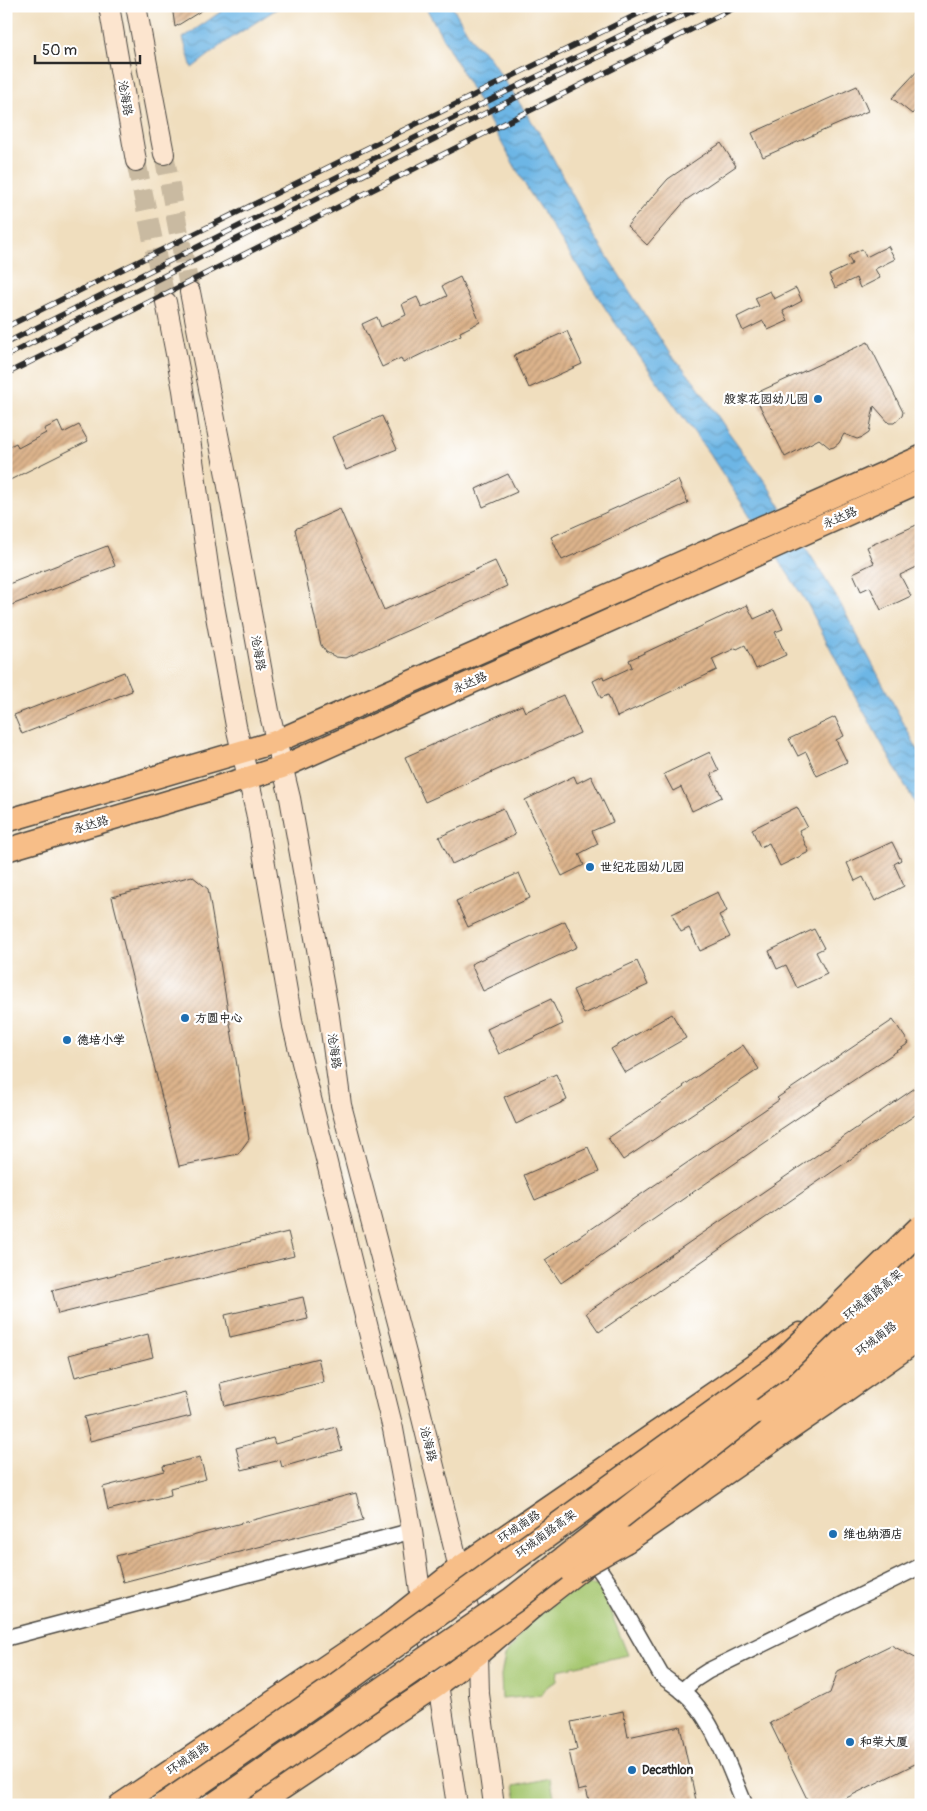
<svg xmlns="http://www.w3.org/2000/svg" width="927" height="1811" font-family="Pangolin,'LXGW WenKai TC',sans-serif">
<defs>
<pattern id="water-waves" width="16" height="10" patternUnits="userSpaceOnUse" patternTransform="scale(1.25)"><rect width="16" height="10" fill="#6db6e5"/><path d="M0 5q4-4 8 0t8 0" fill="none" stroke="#5a94ba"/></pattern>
<pattern id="building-hatch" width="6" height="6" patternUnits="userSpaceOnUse" patternTransform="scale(1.25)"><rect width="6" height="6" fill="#ddb48c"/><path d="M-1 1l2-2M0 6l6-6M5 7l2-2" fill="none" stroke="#b39373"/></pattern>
</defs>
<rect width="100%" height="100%" fill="#fff"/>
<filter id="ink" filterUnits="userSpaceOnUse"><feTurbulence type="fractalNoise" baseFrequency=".02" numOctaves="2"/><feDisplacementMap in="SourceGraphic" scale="10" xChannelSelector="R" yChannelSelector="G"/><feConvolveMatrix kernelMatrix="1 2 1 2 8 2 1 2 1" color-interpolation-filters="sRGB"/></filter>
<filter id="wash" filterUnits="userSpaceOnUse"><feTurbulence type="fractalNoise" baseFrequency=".0096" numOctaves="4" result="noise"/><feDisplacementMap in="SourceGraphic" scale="20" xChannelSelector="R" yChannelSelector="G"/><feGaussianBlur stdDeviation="1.12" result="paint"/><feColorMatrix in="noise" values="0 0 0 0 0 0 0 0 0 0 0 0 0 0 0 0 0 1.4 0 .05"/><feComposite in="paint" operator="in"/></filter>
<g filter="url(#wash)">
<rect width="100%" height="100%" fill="#f0debe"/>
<g fill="#a6c770" stroke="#68794e">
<polygon points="583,1584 600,1586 628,1655 558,1670 557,1681 546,1687 542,1695 502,1699 501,1675 505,1656 529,1622 569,1591"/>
<polygon points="550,1778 556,1805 518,1805 514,1786"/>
</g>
<g fill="url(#water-waves)" stroke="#4c7088">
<polygon points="229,6 281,6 230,39 192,68 183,38"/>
<polygon points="425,6 452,6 474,43 487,54 542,137 593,234 670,354 695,382 727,430 766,483 840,603 921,756 921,814 854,694 807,603 711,456 611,317 528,190"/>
</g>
<g id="blocks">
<g fill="url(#building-hatch)">
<polygon points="172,6 209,6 175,27"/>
<polygon points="921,67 921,104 912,114 892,98"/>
<polygon points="857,86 868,111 763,157 752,133"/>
<polygon points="721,143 736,166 686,200 647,245 627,226 668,179"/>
<polygon points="888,246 895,259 875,269 880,278 860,288 856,278 835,288 829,275 852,264 848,256 862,249 866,257"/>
<polygon points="460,277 480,322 460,332 461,335 403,363 401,358 382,367 362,324 377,317 381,327 406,315 402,304 417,297 422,308 447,296 442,286"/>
<polygon points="796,288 802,301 783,311 788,321 768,330 763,321 743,331 737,317 759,306 755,298 770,291 774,299"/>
<polygon points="567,331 582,364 529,388 514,355"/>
<polygon points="868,342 903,412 902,416 894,423 889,423 874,406 869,433 863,437 857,439 844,434 839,443 834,447 830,448 819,439 785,457 754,394"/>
<polygon points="382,416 397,449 346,470 332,437"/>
<polygon points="58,422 63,433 79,425 88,441 6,482 6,448 16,443 18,448 46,433 44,429"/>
<polygon points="508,474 517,492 483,507 476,489"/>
<polygon points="678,480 688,503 562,560 551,537"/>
<polygon points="340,509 384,610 495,561 507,586 346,658 336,657 326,652 321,645 295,529"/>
<polygon points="921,523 921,565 900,575 911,596 881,610 870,587 861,591 853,573 874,563 867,547"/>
<polygon points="107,546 115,566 6,607 6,585"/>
<polygon points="747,605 754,619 774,610 783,629 775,632 786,655 756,669 745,645 737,649 736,648 712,659 717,670 617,717 608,695 601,698 593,681 603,676 604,680 632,667 629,660"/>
<polygon points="124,672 132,691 22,734 14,715"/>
<polygon points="563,695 580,733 425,802 405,757 522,705 525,712"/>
<polygon points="835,717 844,736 836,740 847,762 817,776 806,752 798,756 789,739"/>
<polygon points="710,752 719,771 711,774 722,797 692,811 681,787 673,791 664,774"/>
<polygon points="574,776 577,783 591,776 613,822 592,831 598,844 579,854 584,865 562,876 525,800"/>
<polygon points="797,807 807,826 799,830 809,852 780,866 769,843 760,847 752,829"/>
<polygon points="503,808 515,835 452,864 439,837"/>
<polygon points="892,842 901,860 894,864 904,886 875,901 863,877 855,881 847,863"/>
<polygon points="519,873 530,898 468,927 456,901"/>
<polygon points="192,876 208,889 249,1139 238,1154 179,1166 112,897"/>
<polygon points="718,892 727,911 719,915 730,937 700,951 689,928 681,932 672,914"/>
<polygon points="565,921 577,947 483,991 471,964"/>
<polygon points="814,929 824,948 816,952 827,974 797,988 786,965 777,969 769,951"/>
<polygon points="637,961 648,985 584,1014 573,990"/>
<polygon points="551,999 563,1024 499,1054 487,1029"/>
<polygon points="672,1014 686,1038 625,1073 611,1049"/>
<polygon points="893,1020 909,1043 778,1131 779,1133 561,1283 545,1260 779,1100 777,1098"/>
<polygon points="743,1045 759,1069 623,1160 608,1138 684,1087 683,1086"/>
<polygon points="556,1074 567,1100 516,1124 504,1097"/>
<polygon points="921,1084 921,1111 599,1332 586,1313"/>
<polygon points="588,1147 599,1172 535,1200 524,1175"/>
<polygon points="288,1232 294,1256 58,1314 52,1290"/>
<polygon points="303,1297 308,1319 230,1337 225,1315"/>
<polygon points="148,1334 153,1357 75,1377 69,1355"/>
<polygon points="318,1358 324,1382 225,1406 220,1383"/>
<polygon points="185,1392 191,1416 90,1441 84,1417"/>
<polygon points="336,1427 342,1450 282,1467 280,1460 242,1470 236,1448 273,1438 275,1444"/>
<polygon points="200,1457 206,1479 170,1488 171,1495 108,1510 103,1487 164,1471 163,1466"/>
<polygon points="356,1493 363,1520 123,1582 116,1556"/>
<polygon points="891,1645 921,1661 921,1761 832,1805 810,1805 770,1723 830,1693 838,1671"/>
<polygon points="623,1711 628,1737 680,1726 697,1805 590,1805 586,1789 578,1791 569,1751 577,1749 571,1722"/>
</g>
</g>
</g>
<g filter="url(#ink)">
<use href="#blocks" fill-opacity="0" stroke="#494641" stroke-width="1"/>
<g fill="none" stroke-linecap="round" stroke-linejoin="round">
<g stroke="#c9baa1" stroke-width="20" stroke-dasharray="20 10" stroke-linecap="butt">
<polyline points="164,154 190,292"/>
<polyline points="136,161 166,302"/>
</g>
<defs>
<g id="street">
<path d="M593,1560L608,1582L661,1675C668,1681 675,1685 682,1691C712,1714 730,1770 745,1805"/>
<polyline points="6,1638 412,1531"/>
<polyline points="682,1691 694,1680 708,1671 921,1566"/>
</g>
<g id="secondary">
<polyline points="109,6 136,161"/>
<polyline points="136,6 164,154"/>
<polyline points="190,292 225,470 269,711 290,798 329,1016 341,1105 408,1361 459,1568 478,1654 479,1694 494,1805"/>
<polyline points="166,302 183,390 212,594 236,726 256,812 293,1026 393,1429 412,1531 421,1599 438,1684 457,1805"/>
</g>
<g id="primary">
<polyline points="6,821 275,742 921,457"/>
<polyline points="6,850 248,778 282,767 921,481"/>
<polyline points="699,1476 850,1359"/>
<polyline points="120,1805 386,1626 459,1568 800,1334"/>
<polyline points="257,1805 438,1684 478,1654 535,1605 590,1562"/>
</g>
<g id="highway">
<polyline points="824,1333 855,1310 921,1255"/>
<polyline points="837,1370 921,1310"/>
<polyline points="752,1412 921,1284"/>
<polyline points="625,1540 827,1401 921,1335"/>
</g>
</defs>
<use href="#street" stroke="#494641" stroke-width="18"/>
<use href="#secondary" stroke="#494641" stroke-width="22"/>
<use href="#primary" stroke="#494641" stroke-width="25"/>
<use href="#highway" stroke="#494641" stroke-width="29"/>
<use href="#street" stroke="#fff" stroke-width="15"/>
<use href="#secondary" stroke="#fce5cf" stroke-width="20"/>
<use href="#primary" stroke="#f7be88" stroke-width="22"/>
<use href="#highway" stroke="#f7be88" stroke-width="26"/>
<defs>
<g id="rail">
<polyline points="6,327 654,6"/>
<polyline points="6,343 522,84 681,6"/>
<polyline points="6,356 527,92 703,6"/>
<polyline points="6,374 738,6"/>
</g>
</defs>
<use href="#rail" stroke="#2b2b2b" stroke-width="5.5"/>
<use href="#rail" stroke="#fff" stroke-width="4" stroke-dasharray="11" stroke-linecap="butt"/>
<defs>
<g id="highway-bridge">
<polyline points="572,1570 625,1540"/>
<polyline points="166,1805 329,1692 778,1367 921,1228"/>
<polyline points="216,1805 513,1600 752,1412"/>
</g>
</defs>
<use href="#highway-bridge" stroke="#494641" stroke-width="29" stroke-linecap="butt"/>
<use href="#highway-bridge" stroke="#f7be88" stroke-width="26"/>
</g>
</g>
<g fill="#1f6fb2" stroke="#fff" stroke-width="2">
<circle cx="818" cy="399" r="5"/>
<circle cx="590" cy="867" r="5"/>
<circle cx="185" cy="1018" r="5"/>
<circle cx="67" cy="1040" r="5"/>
<circle cx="833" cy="1534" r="5"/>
<circle cx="850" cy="1742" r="5"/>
<circle cx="632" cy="1770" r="5"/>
</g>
<g text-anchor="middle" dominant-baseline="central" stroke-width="4.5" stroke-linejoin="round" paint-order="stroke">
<g font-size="12" fill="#2b2b2b" stroke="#fff">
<text transform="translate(125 98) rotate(80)">沧海路</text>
<text transform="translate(840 518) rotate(-24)">永达路</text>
<text transform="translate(258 653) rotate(80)">沧海路</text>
<text transform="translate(470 683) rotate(-24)">永达路</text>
<text transform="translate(91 825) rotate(-16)">永达路</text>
<text transform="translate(334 1051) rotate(82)">沧海路</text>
<text transform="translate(873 1295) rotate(-39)">环城南路高架</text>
<text transform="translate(876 1339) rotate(-37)">环城南路</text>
<text transform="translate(428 1444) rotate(76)">沧海路</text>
<text transform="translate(519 1527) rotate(-34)">环城南路</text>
<text transform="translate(546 1534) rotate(-36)">环城南路高架</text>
<text transform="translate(188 1759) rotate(-34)">环城南路</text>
</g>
<g font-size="12" font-weight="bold" fill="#2b2b2b" stroke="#fff" text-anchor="start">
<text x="808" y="399" text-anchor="end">殷家花园幼儿园</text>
<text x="600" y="867">世纪花园幼儿园</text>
<text x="195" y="1018">方圆中心</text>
<text x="77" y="1040">德培小学</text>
<text x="843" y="1534">维也纳酒店</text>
<text x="860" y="1742">和荣大厦</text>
<text x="642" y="1770">Decathlon</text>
</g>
</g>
<rect width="927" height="1811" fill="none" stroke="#fff" stroke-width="25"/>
<path d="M35 55v8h105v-8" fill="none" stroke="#2b2b2b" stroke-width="2.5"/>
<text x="42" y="55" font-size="15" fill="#2b2b2b" stroke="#ffffff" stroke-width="4" paint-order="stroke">50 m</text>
</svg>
